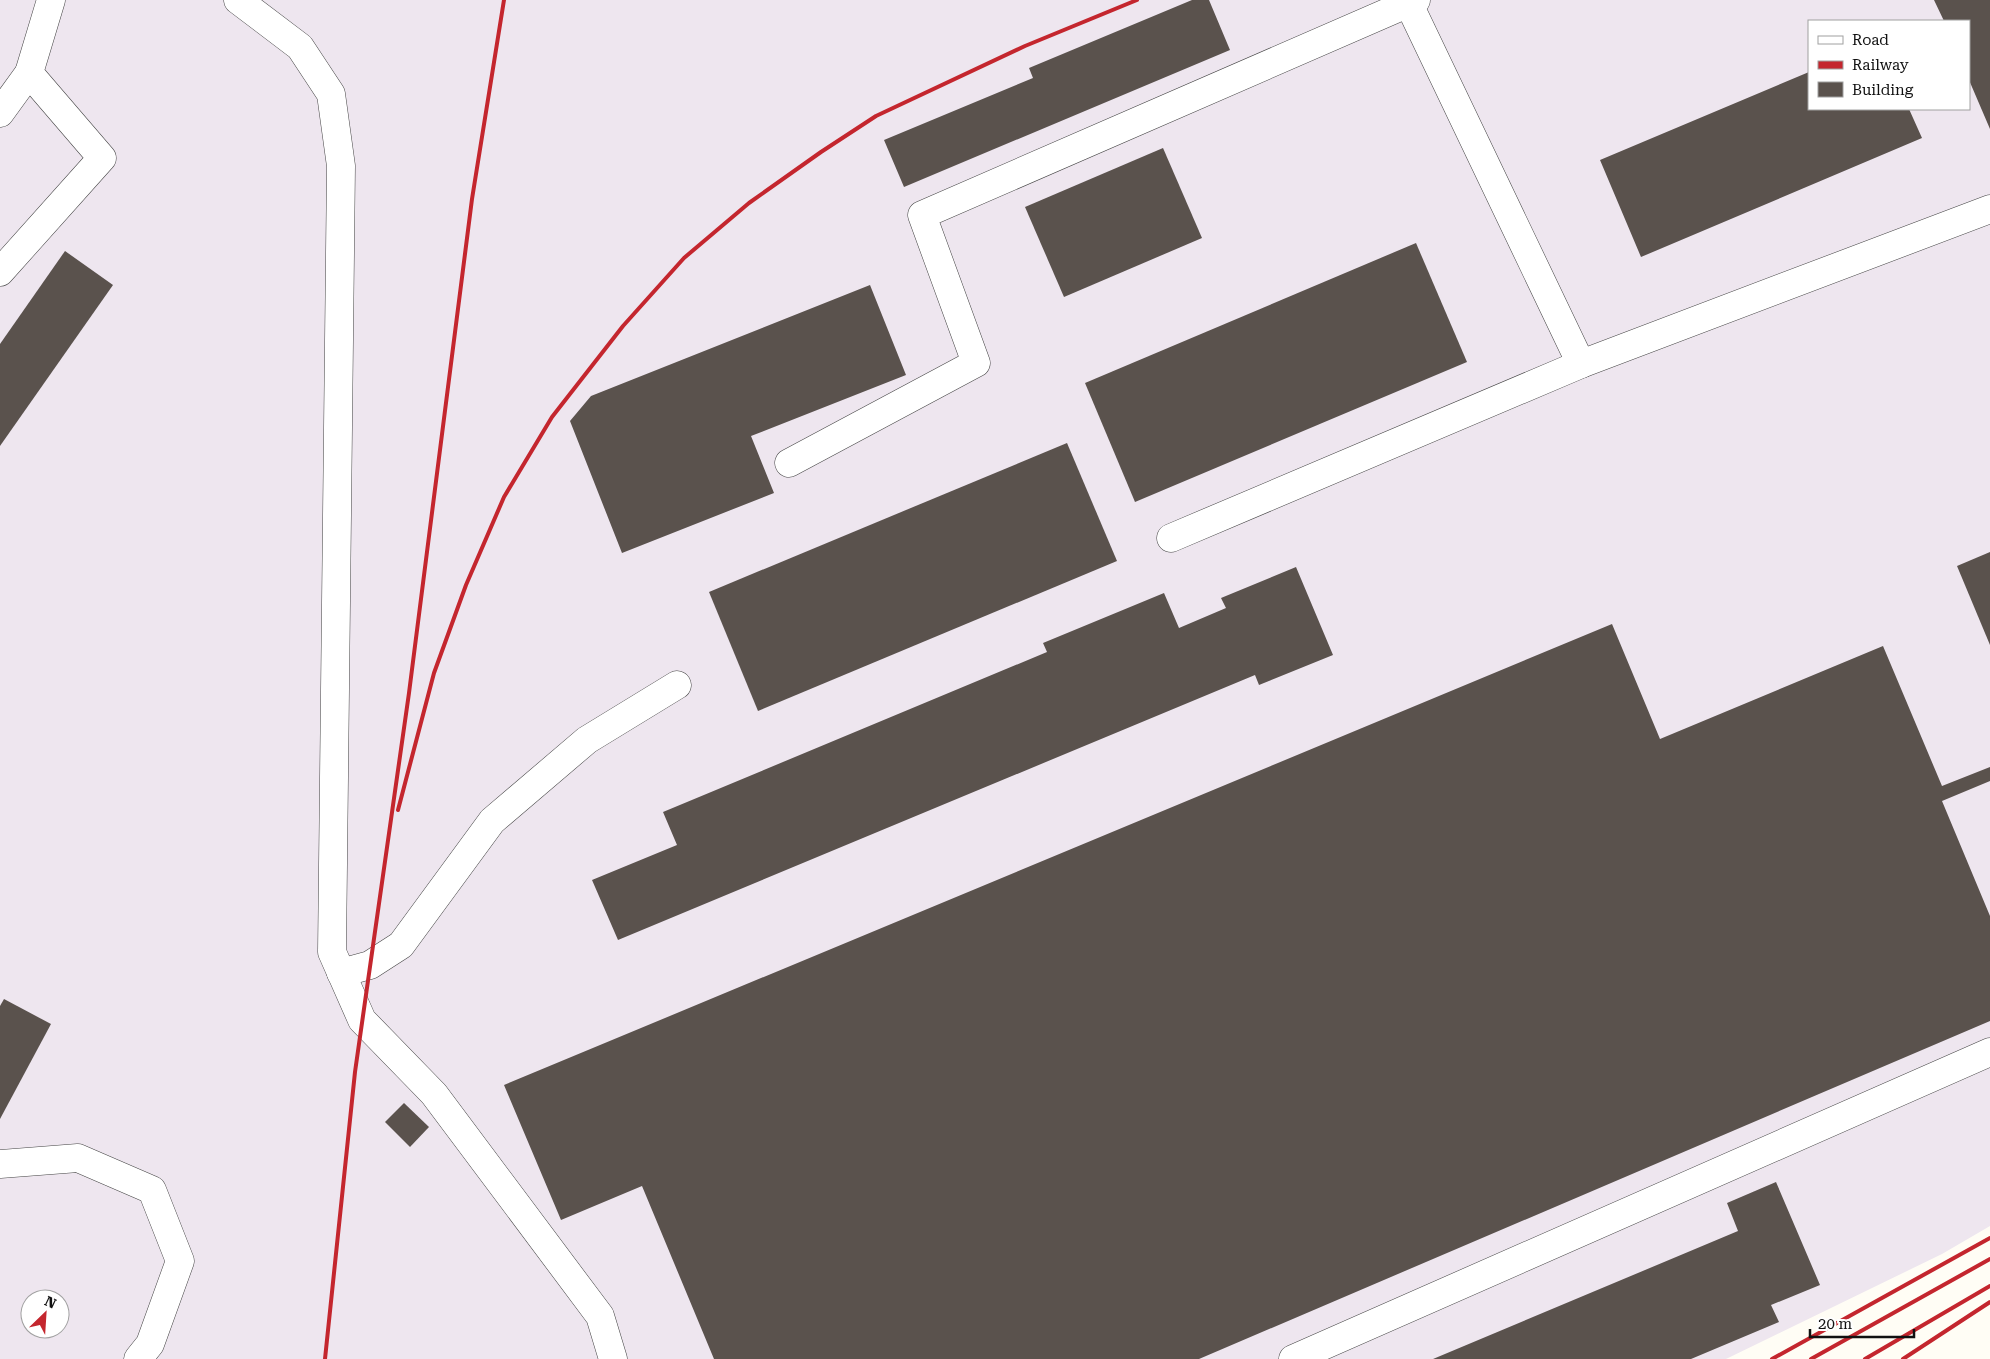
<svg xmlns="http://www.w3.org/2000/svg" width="1990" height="1359" font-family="'Roboto Serif',serif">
<rect width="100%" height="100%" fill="#fffdf5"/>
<path fill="#eee6ef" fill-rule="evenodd" d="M0,0H1990V1226L1942,1254L1726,1359H0ZM1809,21H1969V109H1809ZM30,1299H60V1329H30Z"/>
<g fill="#5a524d">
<polygon points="1192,0 1209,0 1230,50 904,187 884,140 1033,78 1029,68"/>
<polygon points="1934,0 1990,0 1990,129 1969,80 1969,21 1944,21"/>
<polygon points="1809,72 1809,109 1909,109 1922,138 1641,257 1600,160"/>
<polygon points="1163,148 1202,238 1064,297 1025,207"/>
<polygon points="1416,243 1467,362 1135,502 1085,383"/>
<polygon points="65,251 113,285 0,446 0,344"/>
<polygon points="870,285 906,375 751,436 774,493 622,553 570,421 591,396"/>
<polygon points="1067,443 1117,561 758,711 709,592"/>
<polygon points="1990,552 1990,645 1957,566"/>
<polygon points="1296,567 1333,655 1259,685 1255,675 618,940 592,880 677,845 663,812 1047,652 1043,643 1164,593 1179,628 1226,608 1221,598"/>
<polygon points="1612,624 1660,739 1883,646 1942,786 1990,767 1990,781 1942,801 1990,916 1990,1021 1199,1359 714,1359 642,1186 561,1220 504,1085"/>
<polygon points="4,999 51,1024 0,1119 0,1006"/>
<polygon points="404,1103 429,1127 410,1147 385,1122"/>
<polygon points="1776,1182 1820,1285 1771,1305 1779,1322 1691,1359 1433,1359 1738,1231 1727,1203"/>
</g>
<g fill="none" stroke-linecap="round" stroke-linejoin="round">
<defs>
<g id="minor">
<polyline points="238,0 300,47 331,94 341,166 332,952 362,1020 434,1094 600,1316 613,1359"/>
<polyline points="0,113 29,73"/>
<polyline points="0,272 102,158 29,73 51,0"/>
<polyline points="1581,364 1990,209"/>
<polyline points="789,463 976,363 922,215 1416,0"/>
<polyline points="1171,538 1581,364 1407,0"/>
<polyline points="341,973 370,965 401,945 492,821 587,740 677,685"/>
<polyline points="0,1164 78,1158 152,1190 180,1261 150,1344 138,1359"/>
<polyline points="1293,1359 1990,1052"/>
</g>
</defs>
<use href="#minor" stroke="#444" stroke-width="29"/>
<use href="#minor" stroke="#fff" stroke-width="28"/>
<g stroke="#c4262e" stroke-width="4">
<polyline points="398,810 434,673 466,585 504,497 552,417 623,326 684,258 749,203 821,152 876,116 1025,46 1137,0"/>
<polyline points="325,1359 355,1072 409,693 472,199 504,0"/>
<polyline points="1772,1359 1990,1238"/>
<polyline points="1811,1359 1990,1259"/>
<polyline points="1865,1359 1990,1286"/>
<polyline points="1903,1359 1990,1302"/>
</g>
</g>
<rect x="1808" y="20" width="162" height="90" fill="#ffffff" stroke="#a0a0a0"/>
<rect x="1818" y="36" width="25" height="8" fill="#ffffff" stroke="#a0a0a0"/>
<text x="1852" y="45" font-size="15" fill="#111111">Road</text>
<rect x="1818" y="61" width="25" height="8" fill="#c4262e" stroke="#a0a0a0"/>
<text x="1852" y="70" font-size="15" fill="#111111">Railway</text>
<rect x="1818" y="82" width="25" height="15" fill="#5a524d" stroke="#a0a0a0"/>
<text x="1852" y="95" font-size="15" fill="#111111">Building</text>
<g transform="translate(45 1314) rotate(25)"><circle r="24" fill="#ffffff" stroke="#a0a0a0"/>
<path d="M0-4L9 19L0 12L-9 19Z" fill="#c4262e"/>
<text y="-8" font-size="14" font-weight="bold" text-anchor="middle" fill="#111111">N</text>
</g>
<path d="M1810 1329v8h104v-8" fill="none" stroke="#111111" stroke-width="2.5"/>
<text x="1818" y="1329" font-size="15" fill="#111111" stroke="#ffffff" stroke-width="4" paint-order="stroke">20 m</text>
</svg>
